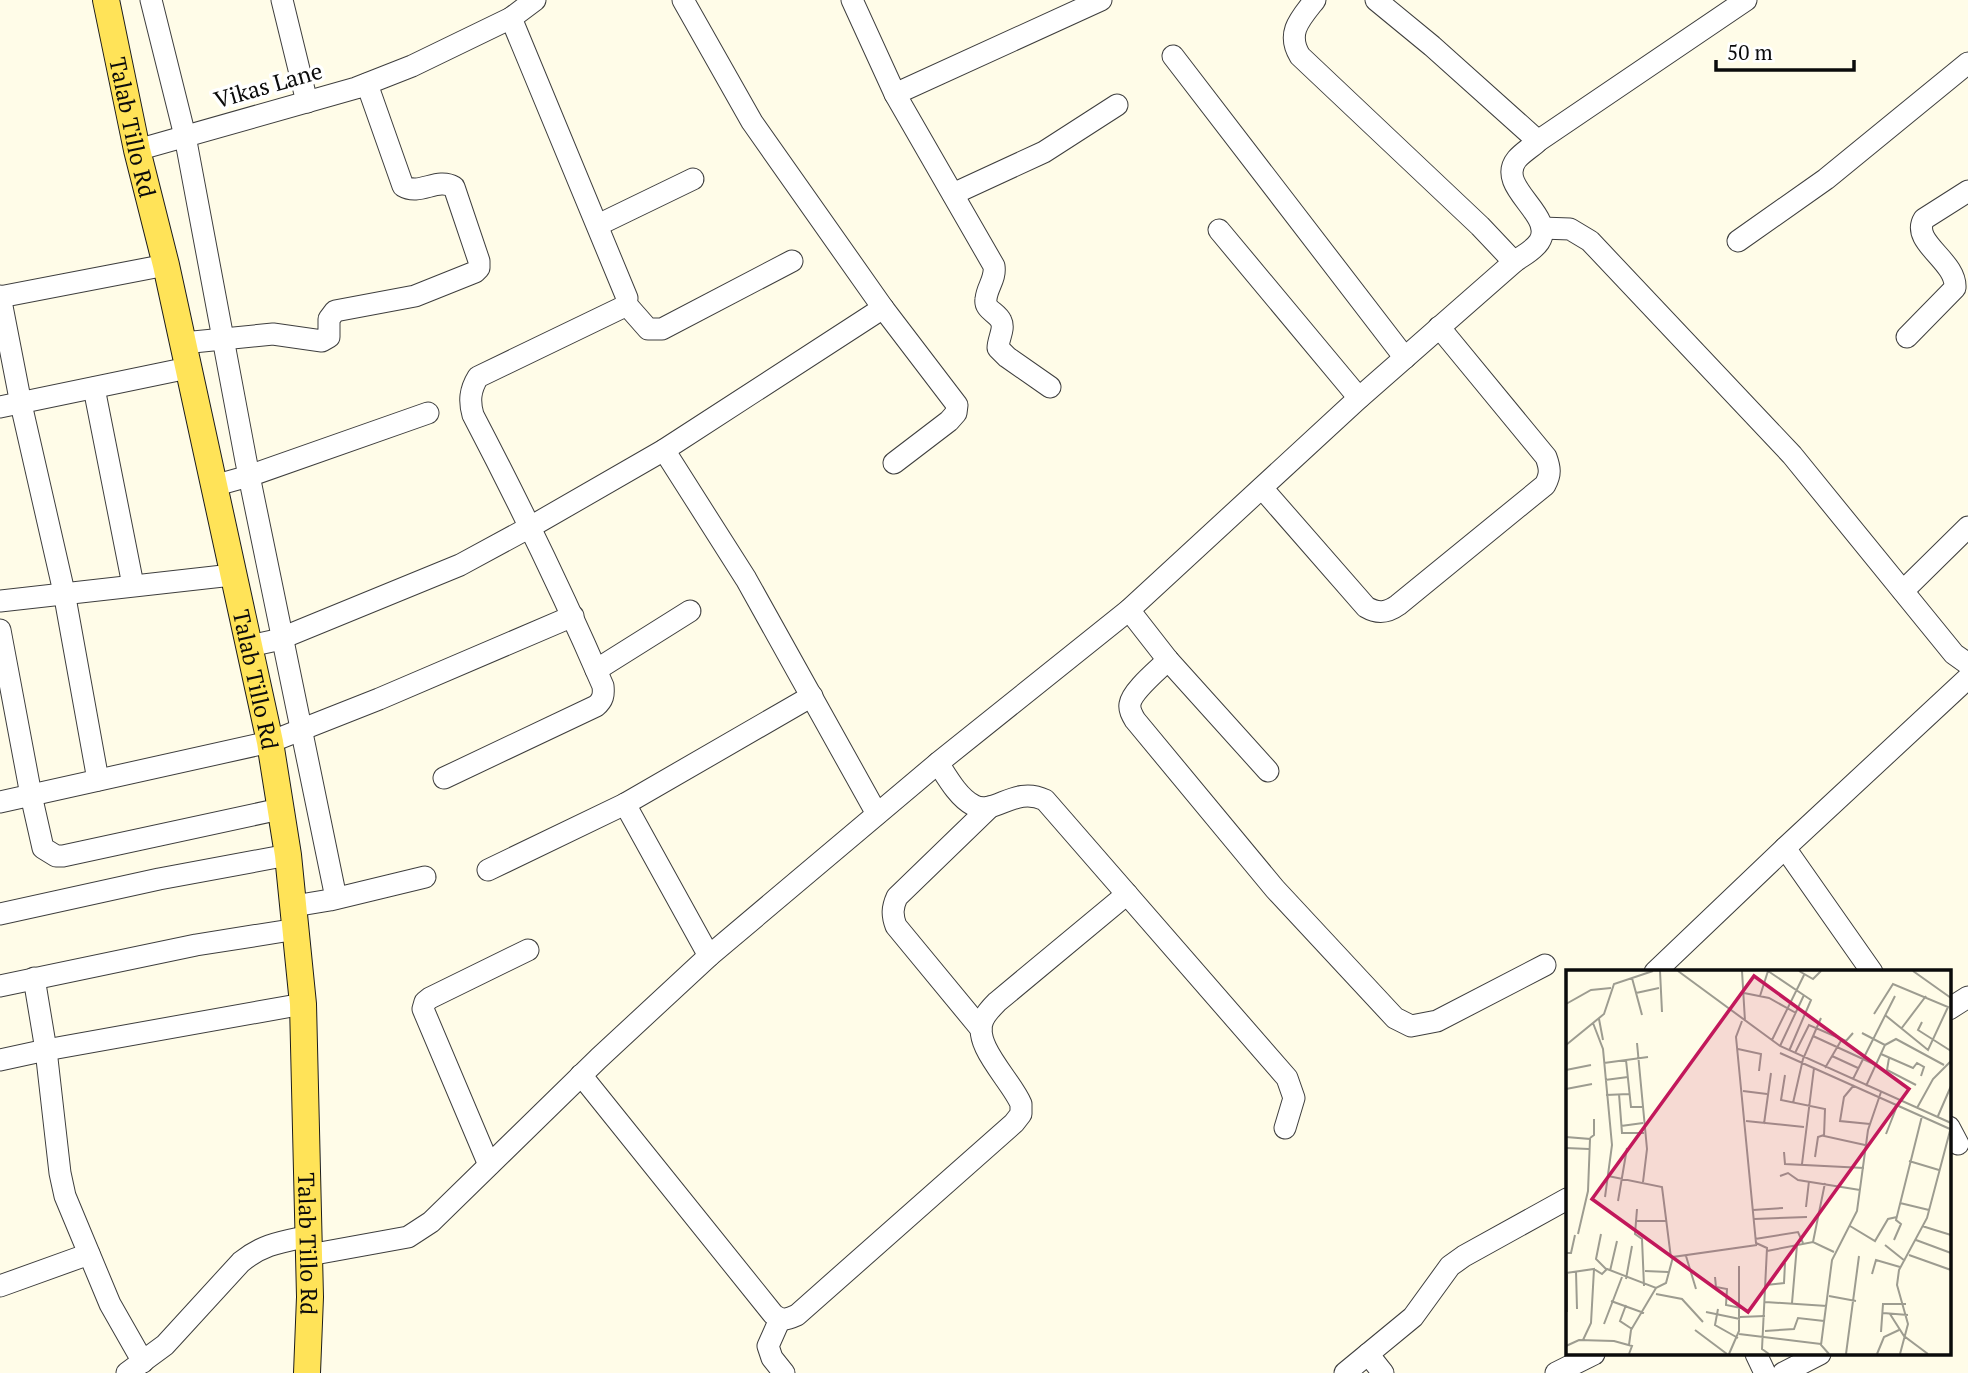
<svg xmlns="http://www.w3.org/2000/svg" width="1968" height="1373" font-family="'PT Serif',serif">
<rect width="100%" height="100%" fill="#fffce8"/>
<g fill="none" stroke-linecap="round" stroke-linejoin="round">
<defs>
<g id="minor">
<polyline points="151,0 185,136 246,461 336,898"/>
<polyline points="282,0 307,102"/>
<polyline points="683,0 752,122 883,308 957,405 956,413 949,421 894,463"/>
<path d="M852,0L895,94L994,266C996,279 987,287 986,299C984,310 997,312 1001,321C1005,329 998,339 998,348L1007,357L1050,387"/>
<path d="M1315,0C1300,19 1286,33 1300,56L1480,226L1514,262"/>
<polyline points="1376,0 1432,46 1538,141"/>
<polyline points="1173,56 1405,358"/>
<polyline points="895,94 1101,0"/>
<polyline points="137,150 356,88 412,66 511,18 535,0"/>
<polyline points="953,194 1044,152 1117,105"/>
<polyline points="598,225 693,179"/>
<polyline points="1542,228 1570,229 1590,241 1792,455 1954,654 1968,664"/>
<polyline points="1219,230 1359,398"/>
<polyline points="1738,241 1826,179 1968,63"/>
<polyline points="0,296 21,404 64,592 98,780"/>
<polyline points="0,297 166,265"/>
<polyline points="626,304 648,329 662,329 792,261"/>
<path d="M1907,337L1955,288C1957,261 1910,242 1924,219L1968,191"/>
<path d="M183,343L273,334L322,341L329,337V319L335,311L415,296L475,272L479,268V261L454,187C437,177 420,196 403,186L367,84"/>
<polyline points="94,388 133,585"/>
<polyline points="0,407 188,368"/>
<polyline points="664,450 746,579 877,814"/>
<polyline points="213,486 249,476 428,413"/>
<path d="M1262,488L1366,607C1378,614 1387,613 1398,605L1545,485C1551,474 1550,468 1546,457L1439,327"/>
<polyline points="1903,591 1968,527"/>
<polyline points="0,601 232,575"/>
<polyline points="1129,610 1168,660 1268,771"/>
<polyline points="0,630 31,795 43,848 56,856 63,856 280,809"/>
<polyline points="249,646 277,640 460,565 532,526 664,450 883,308"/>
<path d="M1168,660C1158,670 1132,691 1130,704C1129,710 1132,715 1135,720L1275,889L1395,1018L1411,1026L1437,1021L1545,965"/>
<polyline points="596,670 690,611"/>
<path d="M938,763C947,777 958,797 973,805C994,817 1014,785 1045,800L1287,1078L1294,1098L1285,1128"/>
<path d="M444,778L596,706C603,700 604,695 603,686C563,593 520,505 473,415C469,401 470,390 478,377L621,308L626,304L627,298L511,18"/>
<polyline points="0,802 270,742 379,699 573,616"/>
<polyline points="625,804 709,956"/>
<polyline points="1785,848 1872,972"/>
<polyline points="488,870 625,804 812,696"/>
<polyline points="294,906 330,900 425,877"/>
<polyline points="0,914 159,879 288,855"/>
<polyline points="1655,972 1785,848 1968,678"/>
<polyline points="34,978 46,1050 60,1173 65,1196 110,1304 143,1362"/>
<polyline points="0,986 196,945 297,929"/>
<polyline points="1949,1009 1968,997"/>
<path d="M981,1029L896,926C892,915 892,908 897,897L990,807"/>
<polyline points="0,1060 46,1050 303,1004"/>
<path d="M581,1075L773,1314C782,1321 786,1320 797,1315L1014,1123L1021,1114V1104C1011,1080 972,1045 983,1020C986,1013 992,1007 997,1002L1127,894"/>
<polyline points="1949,1127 1958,1144"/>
<polyline points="489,1165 423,1009 425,1002 430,998 528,950"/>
<path d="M309,1255L408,1237L431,1222L599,1058L709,956L938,763L1129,610L1359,398L1514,262C1522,256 1533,251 1539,242C1557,215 1494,187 1517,159C1523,152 1532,147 1538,141L1746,0"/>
<polyline points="0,1286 89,1254"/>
<polyline points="780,1319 768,1346 772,1358 784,1373"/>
<polyline points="1368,1354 1383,1373"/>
<polyline points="1756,1354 1765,1373"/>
<path d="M127,1373L165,1345L241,1262C263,1244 281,1242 309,1236"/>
<polyline points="1345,1373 1413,1317 1450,1266 1464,1256 1567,1199"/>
<polyline points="1556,1373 1594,1354"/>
<polyline points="1783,1373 1820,1354"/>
</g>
<g id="major">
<path id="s1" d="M106,0L137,150L166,265L270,742L288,855L303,1004L310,1297L307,1373"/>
</g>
</defs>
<use href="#minor" stroke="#3e3e3e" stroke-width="23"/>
<use href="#major" stroke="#1c1c1c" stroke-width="28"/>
<use href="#minor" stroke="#fff" stroke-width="21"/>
<use href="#major" stroke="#ffe358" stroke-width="26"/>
</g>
<g text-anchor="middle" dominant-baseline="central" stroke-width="7" stroke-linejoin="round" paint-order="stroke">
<g font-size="23" fill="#0b0b0b" stroke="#fff">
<text transform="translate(268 85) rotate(-16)">Vikas Lane</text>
<text stroke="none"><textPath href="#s1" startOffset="130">Talab Tillo Rd</textPath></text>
<text stroke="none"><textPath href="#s1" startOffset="696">Talab Tillo Rd</textPath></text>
<text stroke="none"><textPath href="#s1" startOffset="1264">Talab Tillo Rd</textPath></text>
</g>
</g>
<g transform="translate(1566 970)">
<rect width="385" height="385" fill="#fffce8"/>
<path fill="none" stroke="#9d9c90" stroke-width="2" d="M94,1L96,42M112,1L214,76L385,153M176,1L179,51M202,1L245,30L223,81M233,1L247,9L255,1M347,1L385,28M66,8L76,45M70,23L93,18M178,23L203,28L230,43M194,26L202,1M0,34L25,20L45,18M308,44L327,14L382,37L362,80L319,45M33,49L37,70M176,51L170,67L190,273L201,278L196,379L203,384M356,52L352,60L385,81M27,53L37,79L46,175L39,227M335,59L360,26M296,63L319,75L300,116M247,66L310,95M206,70L238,5M71,73L81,179L77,212M0,75L38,44L48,14L87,1M319,75L330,69L378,95M214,76L238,25M172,79L195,84L193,101M214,83L384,159M229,83L243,55L280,71L287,63M315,84L347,98L351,93L358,97L355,106M266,86L292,98M323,88L321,100L350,115M60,90L65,137H76M38,93L82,87M259,98L276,69M0,100L25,95M219,105L215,130L259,139L258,166L299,175M287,109L329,26M39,110L62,107M288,115L278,127L274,151L304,154M0,119L26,114M177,121L201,124M53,124L56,163H78M40,125L63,124M227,133L237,89L255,48M351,138L367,109L385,91M372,146L385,116M180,151L238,157M198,154L205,103M55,156L77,153M320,164L331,136M0,167L24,169L22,221L12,264M24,168L28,165V149M0,178L23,179M218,182L219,194L298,198M249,187L252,167L258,165M343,191L373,200M236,194L248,98M42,206L96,217L105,288M214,206L222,203L232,210L294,220M52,231L61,178M334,233L363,240M240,237L243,211M71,239L69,264L76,269L78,316M187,240L217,238M188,249L241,247M70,251H101M284,256L309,271L322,249L331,247M356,256L385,265M35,264L30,289L40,299M189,269L232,262L237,273M328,270L335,254L330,250L356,146M350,270L385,283M247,272L259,213M319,275L339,291M201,281L247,272L268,282M0,283H5L9,265M343,285L385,300M120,286L130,319M28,299L36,304L41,299L90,318L100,313L107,287L191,275M10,301L11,339M44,301L51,271M79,301L102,302M0,303L28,299L25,353L17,370M1,303V342M306,304L310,290L334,297M149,307L150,317L161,319L160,335L175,338M60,309L66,276M200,315L218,313L219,293M90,324L116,329L137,352M263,326L290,331M45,331L78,343M199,332L261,336M226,333L231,275M60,335L54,351L66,359M152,339L149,355L172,368M140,342L174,349M317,343L342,345M324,344L338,366L362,384M174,347L199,346M38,354L56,307M129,360L161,384M199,361L228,359L232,348L258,351M315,362L317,334H340M173,364L255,374M63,375L65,360L90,318M0,376L13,370L48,371L66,376L63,384M163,384L173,361V296M263,384L255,375L266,290L291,241L302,160L315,122M280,384L293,286M311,384L318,367L333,360M334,384L342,354L331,315L333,300L361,248L385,157"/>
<path fill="#c2185b" fill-opacity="0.15" stroke="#c2185b" stroke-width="3.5" d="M188,6L343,119L182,342L26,229Z"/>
<rect width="385" height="385" fill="none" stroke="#0b0b0b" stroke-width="3.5"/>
</g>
<path d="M1716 60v10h138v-10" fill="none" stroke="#0b0b0b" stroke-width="3.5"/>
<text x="1727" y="60" font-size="21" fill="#0b0b0b" stroke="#ffffff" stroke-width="5" paint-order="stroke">50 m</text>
</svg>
